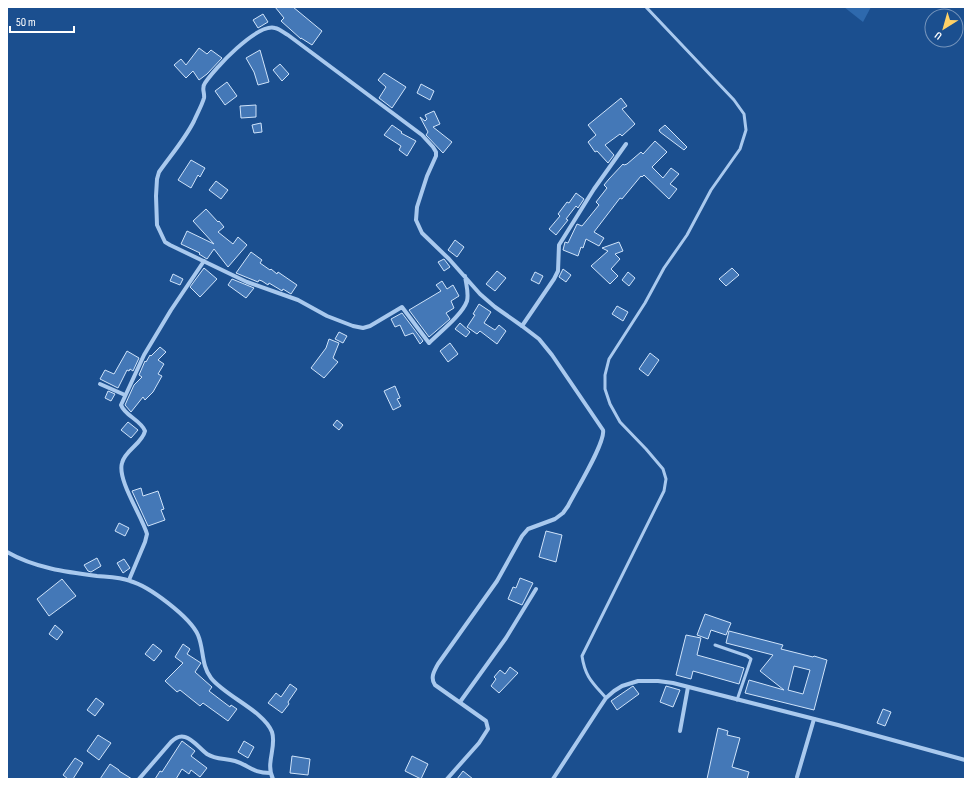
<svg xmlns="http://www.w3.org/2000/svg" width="972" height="786" font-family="'Sofia Sans Condensed',sans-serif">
<rect width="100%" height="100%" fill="#1b4f8f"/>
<polygon fill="#2e69ad" points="844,7 871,7 863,22"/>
<g fill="#4478b7" stroke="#cfe3fa" fill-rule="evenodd">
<polygon points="275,7 293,7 322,31 312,45 301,38 301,39 281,21 284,18"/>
<polygon points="263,14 268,22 258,28 253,20"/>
<polygon points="199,48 207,54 211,50 222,58 207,74 199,80 193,71 186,78 174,65 181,59 186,65"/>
<polygon points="260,50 269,82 258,85 254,72 246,58"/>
<polygon points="280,64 289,74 282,81 273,70"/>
<polygon points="384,73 406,87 392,108 379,98 386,87 378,80"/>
<polygon points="227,82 237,96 225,105 215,91"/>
<polygon points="421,84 434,91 430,100 417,93"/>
<polygon points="621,98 627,106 622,109 635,124 622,136 620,134 605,145 614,155 608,163 597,151 595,152 588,142 596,135 588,125"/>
<polygon points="256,105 256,117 241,118 240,106"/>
<polygon points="434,111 440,124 433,127 452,142 443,153 426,135 428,132 420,117 425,121 427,119 425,115"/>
<polygon points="261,123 262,132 254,133 252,125"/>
<polygon points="392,125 402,132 401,133 416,141 407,156 399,150 401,146 384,135"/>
<polygon points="665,125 687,147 684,150 660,132 659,130"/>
<polygon points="655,141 667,152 652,167 663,178 671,168 679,174 670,184 677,189 669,199 644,175 642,177 641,176 622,199 620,198 594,232 604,238 599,246 586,239 583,248 581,247 578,256 563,250 565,242 568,243 577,224 582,226 599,205 596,202 607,188 604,185 609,179 623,164 624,165 627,164 641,152 643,154"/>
<polygon points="191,160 205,168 200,177 198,175 191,188 178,180"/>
<polygon points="216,181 228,190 221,199 209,190"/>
<polygon points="576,193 584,199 578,208 576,206 566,219 568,220 556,235 549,229 560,216 558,214 567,202 569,203"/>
<polygon points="206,209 218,222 219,221 224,227 218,232 233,244 238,237 247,245 228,267 214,249 207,259 199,254 200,253 181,244 187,231 214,244 193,221"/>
<polygon points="455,240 464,247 457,257 448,250"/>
<polygon points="619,242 623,251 615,254 620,259 611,269 618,276 610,284 591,266 608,251 602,248"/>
<polygon points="251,252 262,260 260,263 270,270 271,269 277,274 278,272 297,285 291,294 283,289 282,291 279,289 269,283 268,285 262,281 259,280 258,282 236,273"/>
<polygon points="444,259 450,267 444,271 438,262"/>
<polygon points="204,268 217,279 200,297 190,287"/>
<polygon points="732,268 739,275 726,286 719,279"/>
<polygon points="563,269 571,275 566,282 559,277"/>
<polygon points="497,271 506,278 495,291 486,284"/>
<polygon points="535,272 543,276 539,284 531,280"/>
<polygon points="628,272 635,278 629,286 622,280"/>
<polygon points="173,274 183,279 180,285 170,281"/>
<polygon points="232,279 254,288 246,298 228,285"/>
<polygon points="442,281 447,289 453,285 459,296 451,301 454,308 446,313 450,319 429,337 409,310 441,291 436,285"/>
<polygon points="479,304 491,312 484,323 495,330 499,325 506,331 497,344 480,331 477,334 467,327 475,315 473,314"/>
<polygon points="617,306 628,312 623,321 612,314"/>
<polygon points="402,313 423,341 420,344 413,333 405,336 400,325 395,327 391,319"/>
<polygon points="460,323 470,332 466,337 455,329"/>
<polygon points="339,332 347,336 343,343 335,339"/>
<polygon points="329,339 339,343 333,358 338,362 324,378 311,368 326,348"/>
<polygon points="450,343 458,354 448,362 440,351"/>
<polygon points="160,347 166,352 158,360 164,364 158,374 162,376 153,392 145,400 143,397 131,412 125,405 134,385 142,377 139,375 145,361 146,362 150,355 151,356"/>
<polygon points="127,351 139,358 133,371 130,369 129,371 127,370 118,388 100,379 105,370 114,374"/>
<polygon points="650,353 659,360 648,376 639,369"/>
<polygon points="395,386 400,398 397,399 401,406 393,410 384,391"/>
<polygon points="108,391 115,394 111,401 105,398"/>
<polygon points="337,420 343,425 339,430 333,425"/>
<polygon points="128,422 138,430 131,438 121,430"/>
<polygon points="141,488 143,496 158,491 164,509 161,510 165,520 148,526 132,491"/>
<polygon points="119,523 129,528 125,536 115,531"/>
<polygon points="546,531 562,535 556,562 539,557"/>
<polygon points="97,558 101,566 91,572 88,571 84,565"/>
<polygon points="124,559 130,568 123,573 117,563"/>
<polygon points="520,578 533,583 522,605 508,599 513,587 516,588"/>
<polygon points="62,579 76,596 49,616 37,599"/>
<polygon points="705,614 731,623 726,635 711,630 708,639 697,635"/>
<polygon points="55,625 63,632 57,640 49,634"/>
<path d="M729,631L783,645L781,649L813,657L814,656L827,660L814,710L745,693L749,680L784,690L760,671L773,655L726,643ZM794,666L810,670L803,694L788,690Z"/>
<polygon points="686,635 701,638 697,655 744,668 739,684 693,671 691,679 676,675"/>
<polygon points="153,644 162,651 154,661 145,654"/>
<polygon points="183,644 190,649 187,654 201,663 195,672 212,687 209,691 230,707 231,705 237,709 228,721 203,703 200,706 180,690 177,692 165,681 183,663 175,657"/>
<polygon points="510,667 518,673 499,693 491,686 496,679 494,677 500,670 505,674"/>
<polygon points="290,684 297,689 288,702 289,704 282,713 268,703 276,693 281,697"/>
<polygon points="633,686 639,694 617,710 611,701"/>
<polygon points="666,686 680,690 673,707 660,702"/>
<polygon points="96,698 104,704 95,716 87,710"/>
<polygon points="883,709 891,712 885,726 877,723"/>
<polygon points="718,728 728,731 727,735 740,738 732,767 749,772 747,779 707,779"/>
<polygon points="98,735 111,743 99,760 87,751"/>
<polygon points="182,741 195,751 191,756 207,768 200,777 191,770 189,774 182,769 176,779 155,779 160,771 162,772"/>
<polygon points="244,741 254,747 248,758 238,752"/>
<polygon points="292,756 310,759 308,775 290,773"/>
<polygon points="412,756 428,764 421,779 405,771"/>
<polygon points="75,758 83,763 73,779 68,779 63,775"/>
<polygon points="110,764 119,770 119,771 132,779 100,779"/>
<polygon points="463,771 473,779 457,779"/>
</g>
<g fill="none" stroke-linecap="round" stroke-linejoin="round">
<g stroke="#a9c9ee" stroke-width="3">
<polyline points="715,645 747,656 751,659 737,700"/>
<path d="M606,698C593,683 585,677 582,656L664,491L666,479L663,469L646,449L620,422L610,404L605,389V375L609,359L645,303L664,268L687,235L711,190L740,149L746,130L744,114L734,100L646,7"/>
</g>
<g stroke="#a9c9ee" stroke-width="4">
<path d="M465,276C466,284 469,293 467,301C462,315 440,332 429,343L402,307L370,326L363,328L353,326L327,316L298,300L247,282L170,245L165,242L157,225L156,196L157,179L159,172C171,155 185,139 194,121C197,114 202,105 204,98C205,93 201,88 205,83C214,69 257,23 275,28C280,29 284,33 288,35L422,135L433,147L436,152V156L427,176L417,207L416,220L422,233L449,259L480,294L495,307L522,326"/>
<polyline points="100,384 125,395"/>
<path d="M7,552C35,568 66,572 97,576C108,577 120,577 130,581C149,586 190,617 198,635C204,649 201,665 211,678C225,696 264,711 272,732C277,747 265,763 273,779"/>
<path d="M129,580L145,542L147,534C142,516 117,480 122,463C125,450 142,444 145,431C141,420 125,416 121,405L144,355L171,310L204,261"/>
<polyline points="460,702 506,638 536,589"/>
<polyline points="680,731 688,687"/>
<polyline points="797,777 814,719"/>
<path d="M139,779L171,742C175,738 179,735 185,737C193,739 200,749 207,754C216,760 225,758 235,761C249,765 252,773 270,773"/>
<path d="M447,779L479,743L488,729L486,721L435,685C430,678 434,671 438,664L497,581L522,536L528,529L555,519L563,513L568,506C575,492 606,442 603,430L552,355L539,339L522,326L554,279L558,271L559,245L594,189L626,144"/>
<polyline points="553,779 598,710 606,698 614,691 622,686 638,681 658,681 673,683 838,725 965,760"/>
</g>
</g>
<rect width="972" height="786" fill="none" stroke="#ffffff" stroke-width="16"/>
<g transform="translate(944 28) rotate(217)"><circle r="19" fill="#1b4f8f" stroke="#7695bc"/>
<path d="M0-3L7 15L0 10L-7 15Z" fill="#ffd166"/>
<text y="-6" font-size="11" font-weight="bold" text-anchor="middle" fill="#ffffff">U</text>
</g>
<path d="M10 26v6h64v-6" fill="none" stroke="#ffffff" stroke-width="2"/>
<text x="16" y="26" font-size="12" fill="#ffffff" stroke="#1b4f8f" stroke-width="3" paint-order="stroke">50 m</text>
</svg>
